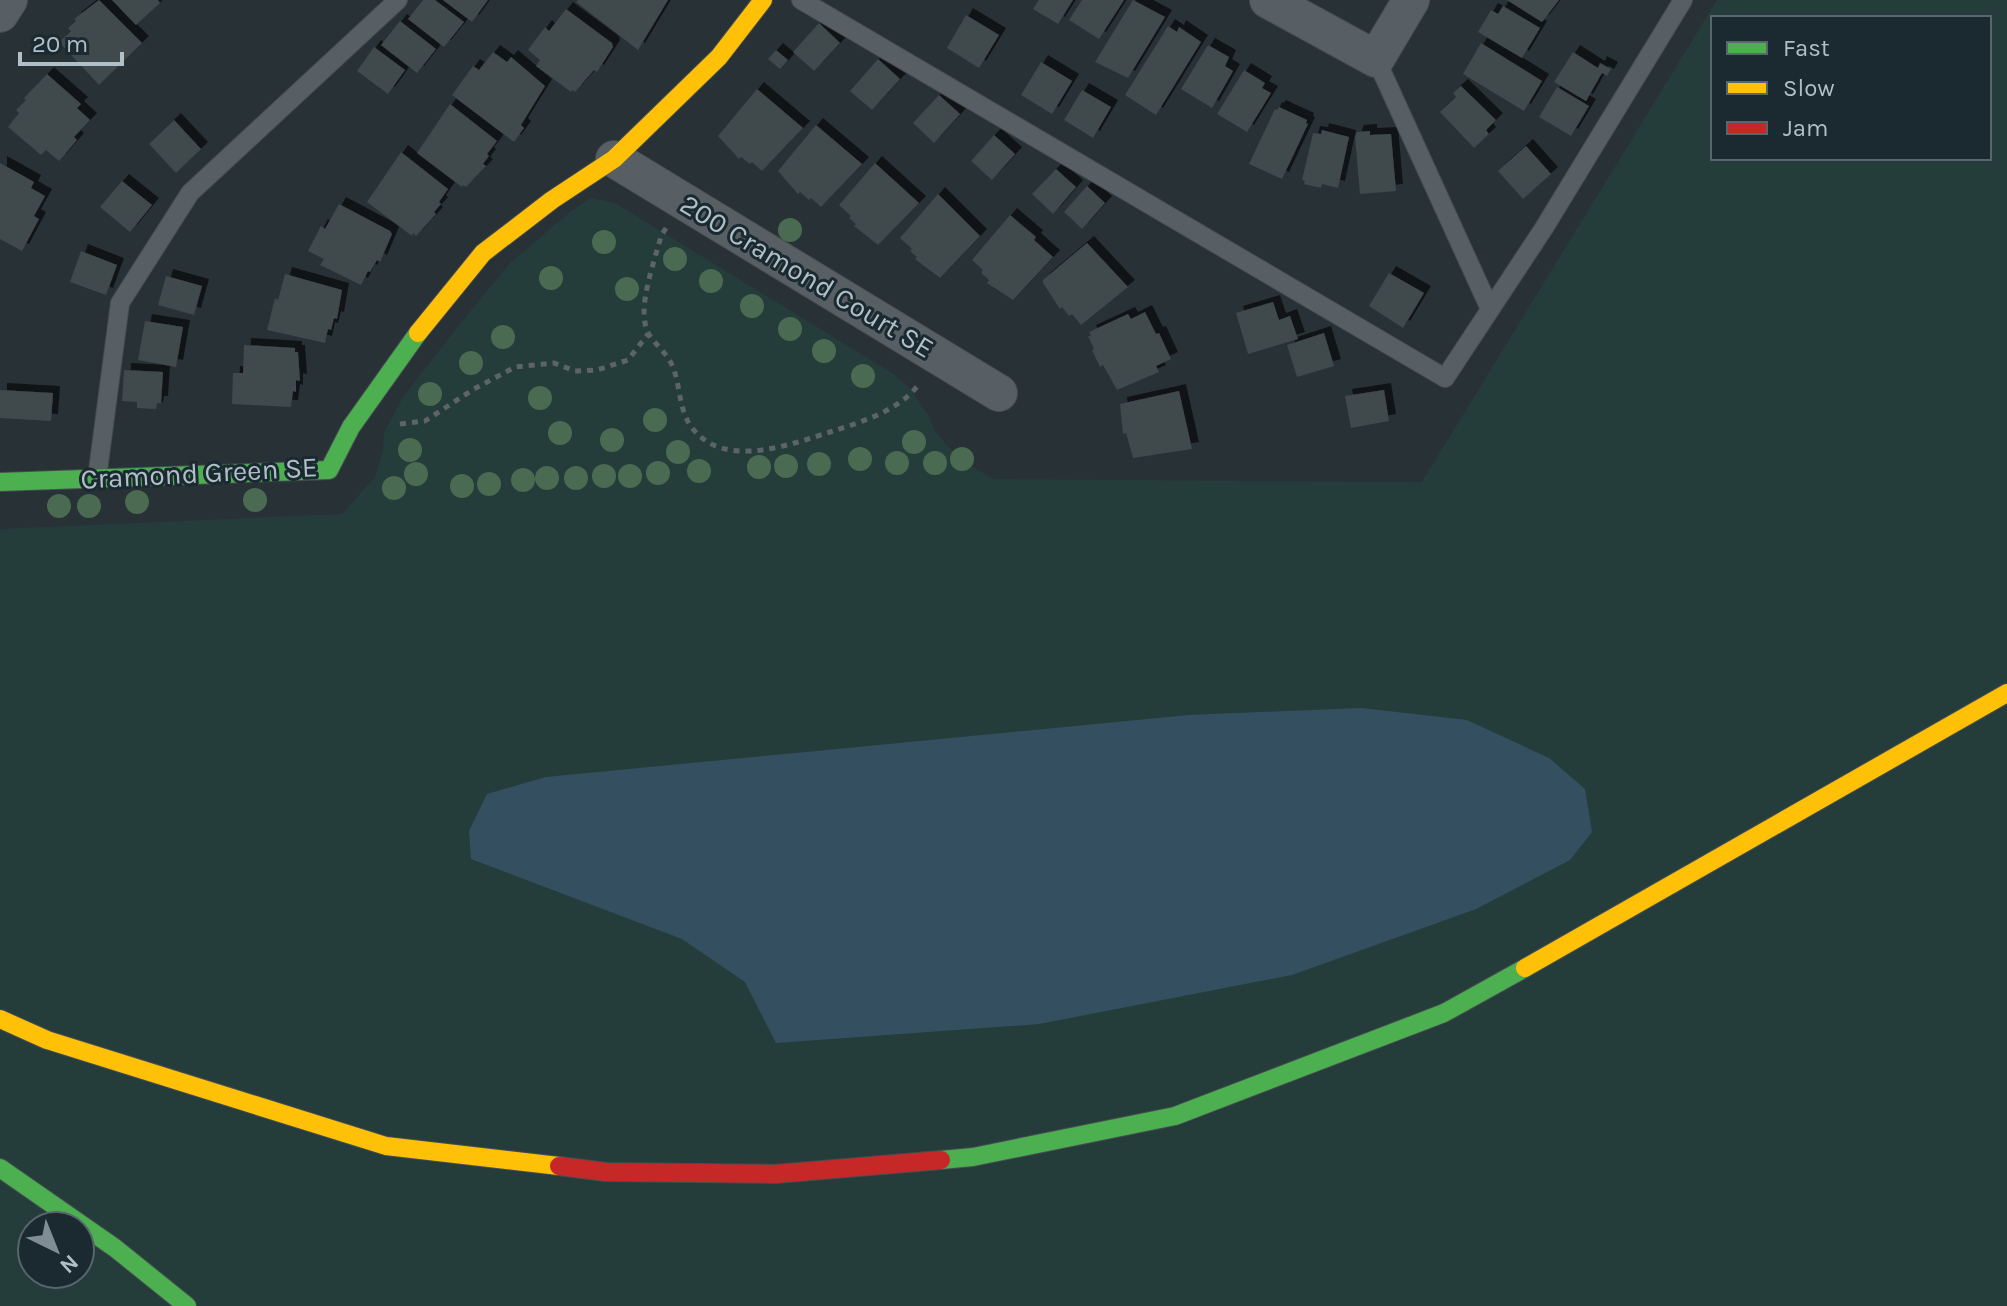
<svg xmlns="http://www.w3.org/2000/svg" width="2007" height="1306" font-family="Karla,sans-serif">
<defs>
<filter id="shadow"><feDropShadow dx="7" dy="-7" stdDeviation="0" flood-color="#0009"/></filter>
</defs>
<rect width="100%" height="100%" fill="#283136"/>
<path fill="#253d3a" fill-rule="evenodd" d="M1717,0H2007V1306H0V529L342,514L375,477L383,451L384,432L403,397L459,325L510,263L570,212L591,198L615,203L892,373L908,386L927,413L936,433L962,461L994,479L1422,482ZM1713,18H1989V158H1713ZM32,1226H80V1274H32Z"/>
<polygon fill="#345060" points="1361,708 1467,720 1549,758 1585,789 1592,832 1570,860 1476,909 1292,975 1039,1024 776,1043 745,982 682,939 471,859 469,831 487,794 546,777 1189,715"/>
<g fill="#40484c" filter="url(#shadow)">
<polygon points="99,0 142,43 99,85 59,42 71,31 68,28 76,21 74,19"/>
<polygon points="112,0 158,0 160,3 136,25"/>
<polygon points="423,0 435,0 464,22 444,47 408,19"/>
<polygon points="443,0 488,0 472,22"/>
<polygon points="578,0 668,0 638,50 576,2"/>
<polygon points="1039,0 1073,0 1058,24 1033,9"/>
<polygon points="1082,0 1124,0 1099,39 1069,20"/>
<polygon points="1133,0 1165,17 1128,78 1095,62"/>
<polygon points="1507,0 1559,0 1542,22"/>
<polygon points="1503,6 1540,28 1522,58 1478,32 1491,10 1498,14"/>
<polygon points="566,9 612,43 613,47 597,72 594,70 575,92 572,90 571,92 536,66 540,60 528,50 545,27 549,31"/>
<polygon points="966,15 999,35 979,68 947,48"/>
<polygon points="400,21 436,49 417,73 381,45"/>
<polygon points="819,23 840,43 814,71 793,52"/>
<polygon points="1168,26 1177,32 1179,27 1201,42 1156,115 1125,95"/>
<polygon points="1481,43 1542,81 1524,111 1463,74"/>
<polygon points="1208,45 1229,57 1225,66 1233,71 1212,108 1181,89"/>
<polygon points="374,47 405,70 388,94 357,71"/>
<polygon points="776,50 788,60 780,69 768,59"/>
<polygon points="493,52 507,62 511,57 545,86 521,125 524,128 514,142 452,95 473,66 479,70"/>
<polygon points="1573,52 1598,68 1600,63 1611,69 1607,76 1602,73 1586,101 1554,82"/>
<polygon points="878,59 900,79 872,110 850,91"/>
<polygon points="1041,62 1072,81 1052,114 1021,95"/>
<polygon points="1244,70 1265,83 1262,88 1271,93 1247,132 1217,114"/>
<polygon points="47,74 81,104 77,108 90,120 74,137 77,140 59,161 46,150 41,155 8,127 19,113 16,110 26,100 24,98"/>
<polygon points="1461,86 1496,120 1486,130 1489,134 1474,148 1440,112 1456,97 1453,93"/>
<polygon points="1557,87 1589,106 1571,136 1539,117"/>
<polygon points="757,89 803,128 762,171 752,162 750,164 741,157 739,159 718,136"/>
<polygon points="1082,90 1111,107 1093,138 1064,120"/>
<polygon points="939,95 960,114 934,143 913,123"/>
<polygon points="450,104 497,141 487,154 489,156 483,164 486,166 466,187 463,185 462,187 417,153"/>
<polygon points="1279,107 1307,120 1306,123 1308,124 1282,179 1249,164 1275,109 1277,110"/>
<polygon points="174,120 201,149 176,173 149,144"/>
<polygon points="816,125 862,164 821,207 811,198 809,200 800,192 798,194 778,171"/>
<polygon points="1322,130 1349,137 1338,188 1322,184 1321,188 1304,184 1305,181 1302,180 1313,133 1321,134"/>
<polygon points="1370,131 1370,135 1391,134 1396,191 1360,194 1355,137 1357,132"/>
<polygon points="994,135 1015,154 992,180 971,161"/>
<polygon points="1526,146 1551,174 1523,199 1498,171"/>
<polygon points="401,152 448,189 439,202 441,204 434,212 436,214 416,236 413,233 412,236 367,202"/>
<polygon points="0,163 34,182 31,188 45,196 34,216 39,219 22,251 0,239"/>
<polygon points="875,163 919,203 878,245 854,226 856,224 849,218 851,216 839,205"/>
<polygon points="1056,169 1076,187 1053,214 1032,194"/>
<polygon points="122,181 152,205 130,232 100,207"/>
<polygon points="1087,186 1105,203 1082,229 1064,212"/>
<polygon points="938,194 980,236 940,278 915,259 917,257 910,251 912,249 900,238"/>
<polygon points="339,204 390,231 392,234 380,262 377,260 370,272 368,271 361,285 320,265 324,259 308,251 321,226 325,229"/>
<polygon points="1010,215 1036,237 1034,240 1053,257 1013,300 987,283 989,280 981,273 983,270 972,260"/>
<polygon points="1087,243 1128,287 1081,325 1072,314 1069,316 1062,307 1060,309 1043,283 1043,280"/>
<polygon points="81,251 117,265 106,295 70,282"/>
<polygon points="1389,273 1424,293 1403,328 1369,306"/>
<polygon points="285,274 342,290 337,319 334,318 331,330 328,329 325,343 267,330 275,298 278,300"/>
<polygon points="166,276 202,286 194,315 158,305"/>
<polygon points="1273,302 1279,320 1290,316 1298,339 1248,354 1236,313"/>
<polygon points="1145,312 1156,334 1159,333 1171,359 1156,366 1159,372 1117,390 1103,365 1100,367 1092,350 1094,349 1088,336 1091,336 1089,332 1128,314 1131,319"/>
<polygon points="145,321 183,327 176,367 138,360"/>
<polygon points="1324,333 1334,366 1297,377 1287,345"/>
<polygon points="244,345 295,348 295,352 298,352 300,381 296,380 296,392 293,391 291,407 232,404 233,373 243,373"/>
<polygon points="124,370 163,372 161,403 157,403 156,409 137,408 137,402 122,401"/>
<polygon points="0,390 53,393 51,421 0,418"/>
<polygon points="1384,390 1389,421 1351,428 1345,396"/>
<polygon points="1179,391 1192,449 1133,458 1126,433 1123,434 1120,404"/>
</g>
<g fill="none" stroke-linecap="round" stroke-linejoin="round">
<defs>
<g id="lane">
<polyline points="801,0 1445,378 1544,228 1683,0"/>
<polyline points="1376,59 1490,309"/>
<polyline points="97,478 120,303 190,193 398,0"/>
</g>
<g id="street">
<polyline points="1268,0 1376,59 1411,0"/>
<polyline points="0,14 9,0"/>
<polyline points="614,159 999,393"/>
</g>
<g id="fast">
<polyline points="0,482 329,470 351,427 418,333"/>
<polyline points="941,1160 973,1157 1175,1116 1444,1013 1525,968"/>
<polyline points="0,1168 115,1248 187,1306"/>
</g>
<g id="slow">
<polyline points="418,333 483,253 552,200 614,159 719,57 763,0"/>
<polyline points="1525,968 2007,693"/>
<polyline points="0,1019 47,1040 386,1146 559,1166"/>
</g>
<polyline id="jam" points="559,1166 606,1172 775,1174 941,1160"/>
</defs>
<use href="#lane" stroke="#464d51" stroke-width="20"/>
<use href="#street" stroke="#464d51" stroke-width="38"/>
<use href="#fast" stroke="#464d51" stroke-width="20"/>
<use href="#slow" stroke="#464d51" stroke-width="20"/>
<use href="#jam" stroke="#464d51" stroke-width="20"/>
<g stroke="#5c6467" stroke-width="5" stroke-dasharray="6 6" stroke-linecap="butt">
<path d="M666,228L661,236C655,261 634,313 650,336C657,346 667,354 672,365C681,385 678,411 693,429C725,469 789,445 830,432C861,422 899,411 919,384"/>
<polyline points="400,424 425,421 474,389 515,367 554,363 575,371 597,370 628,360 648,334"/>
</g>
<use href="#lane" stroke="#585f64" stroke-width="18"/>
<use href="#street" stroke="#585f64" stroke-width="36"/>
<use href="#fast" stroke="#4caf50" stroke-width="18"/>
<use href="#slow" stroke="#ffc107" stroke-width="18"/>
<use href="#jam" stroke="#c62828" stroke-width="18"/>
</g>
<g fill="#4b6a52">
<circle cx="790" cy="230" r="12"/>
<circle cx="604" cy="242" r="12"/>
<circle cx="675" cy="259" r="12"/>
<circle cx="551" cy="278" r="12"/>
<circle cx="711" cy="281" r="12"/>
<circle cx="627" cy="289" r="12"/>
<circle cx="752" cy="306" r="12"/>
<circle cx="790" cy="329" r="12"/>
<circle cx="503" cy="337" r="12"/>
<circle cx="824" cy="351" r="12"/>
<circle cx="471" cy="363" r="12"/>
<circle cx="863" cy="376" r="12"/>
<circle cx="430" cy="394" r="12"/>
<circle cx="540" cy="398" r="12"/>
<circle cx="655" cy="420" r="12"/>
<circle cx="560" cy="433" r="12"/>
<circle cx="612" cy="440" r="12"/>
<circle cx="914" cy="442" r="12"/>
<circle cx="410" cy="450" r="12"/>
<circle cx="678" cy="452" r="12"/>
<circle cx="860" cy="459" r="12"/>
<circle cx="962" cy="459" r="12"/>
<circle cx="897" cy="463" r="12"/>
<circle cx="935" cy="463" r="12"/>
<circle cx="819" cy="464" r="12"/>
<circle cx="786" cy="466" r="12"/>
<circle cx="759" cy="467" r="12"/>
<circle cx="699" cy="471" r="12"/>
<circle cx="658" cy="473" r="12"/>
<circle cx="416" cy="474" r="12"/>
<circle cx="604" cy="476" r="12"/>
<circle cx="630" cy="476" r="12"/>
<circle cx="547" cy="478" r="12"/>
<circle cx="576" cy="478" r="12"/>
<circle cx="523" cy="480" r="12"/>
<circle cx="489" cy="484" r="12"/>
<circle cx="462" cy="486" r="12"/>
<circle cx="394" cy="488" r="12"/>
<circle cx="255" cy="500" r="12"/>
<circle cx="137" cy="502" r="12"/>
<circle cx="59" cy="506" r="12"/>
<circle cx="89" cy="506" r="12"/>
</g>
<g text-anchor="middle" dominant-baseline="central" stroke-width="6" stroke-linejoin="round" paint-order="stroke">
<g font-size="28" fill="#b1bfc8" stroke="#1b2931">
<text transform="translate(807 276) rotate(31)">200 Cramond Court SE</text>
<text transform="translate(199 473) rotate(-3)">Cramond Green SE</text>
</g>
</g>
<rect x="1711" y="16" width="280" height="144" fill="#1b2931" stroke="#57656d" stroke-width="2"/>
<rect x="1727" y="42" width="40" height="12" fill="#4caf50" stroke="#57656d" stroke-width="2"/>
<text x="1783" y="56" font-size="24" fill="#b1bfc8">Fast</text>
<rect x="1727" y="82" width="40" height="12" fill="#ffc107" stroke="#57656d" stroke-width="2"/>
<text x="1783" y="96" font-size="24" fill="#b1bfc8">Slow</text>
<rect x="1727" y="122" width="40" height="12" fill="#c62828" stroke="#57656d" stroke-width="2"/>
<text x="1783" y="136" font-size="24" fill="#b1bfc8">Jam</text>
<g transform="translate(56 1250) rotate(137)"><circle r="38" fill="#1b2931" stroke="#57656d" stroke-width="2"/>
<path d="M0-6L14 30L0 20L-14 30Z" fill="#818d95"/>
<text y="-12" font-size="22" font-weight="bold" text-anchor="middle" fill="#b1bfc8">N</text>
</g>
<path d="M20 52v12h102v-12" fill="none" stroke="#b1bfc8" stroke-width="4"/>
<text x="32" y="52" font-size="24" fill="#b1bfc8" stroke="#1b2931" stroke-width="6" paint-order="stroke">20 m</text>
</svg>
